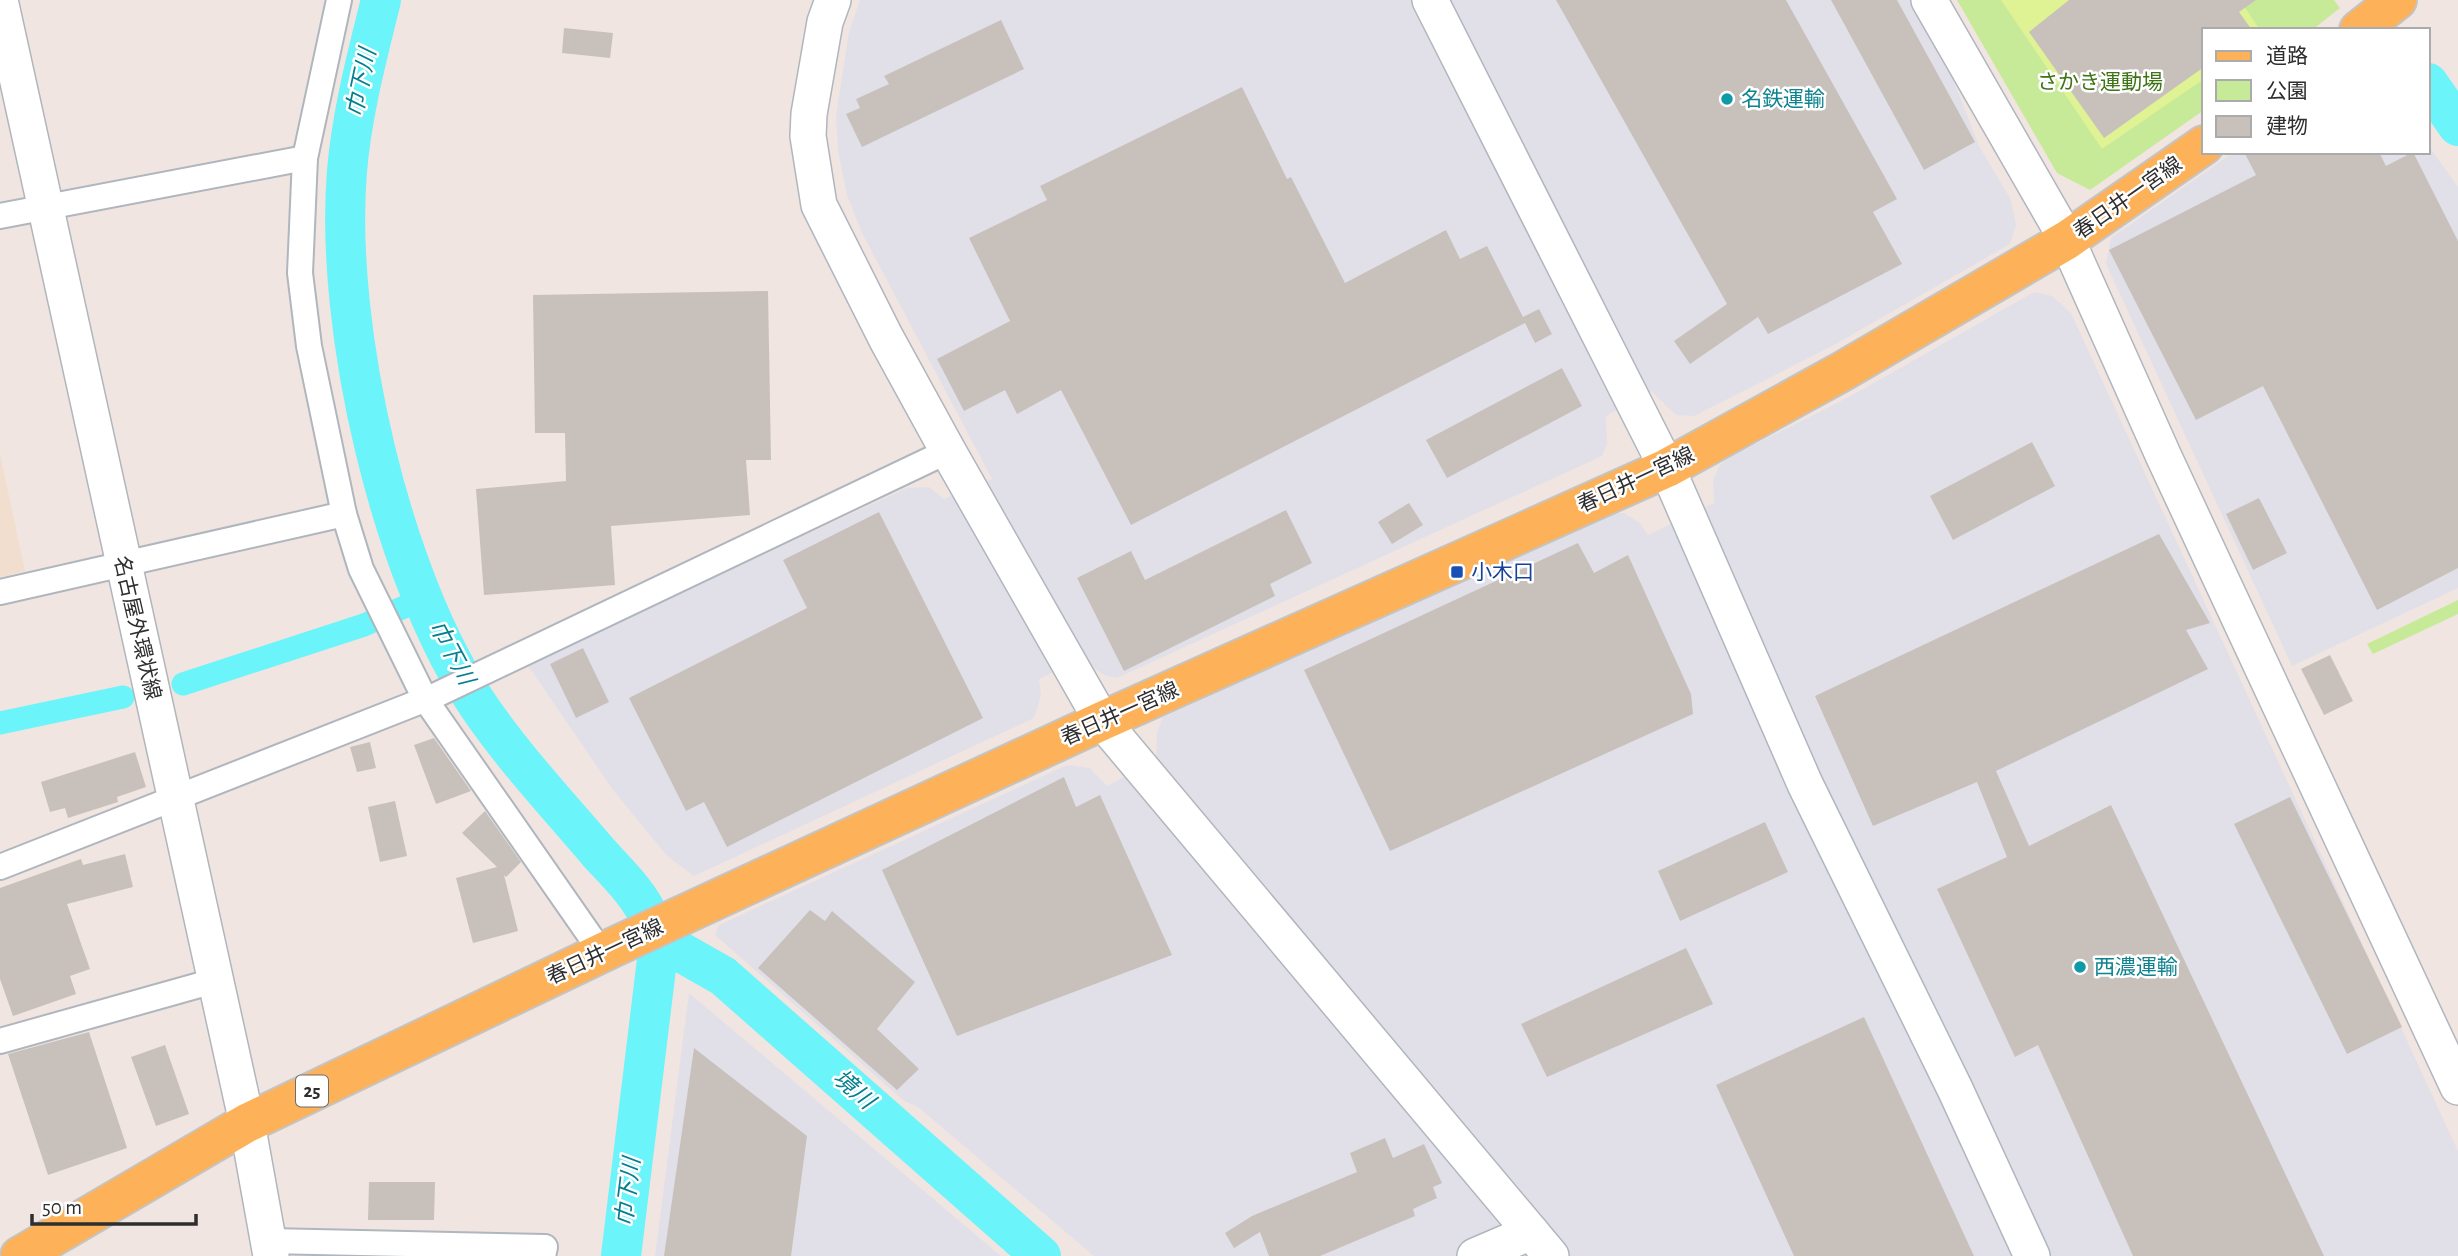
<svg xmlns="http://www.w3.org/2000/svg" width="2458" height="1256" font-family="'Alegreya Sans','Noto Sans JP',sans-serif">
<rect width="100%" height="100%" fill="#f0e5e0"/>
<g fill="#e1e0e8">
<polygon points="860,0 1922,0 1979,146 2011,200 2016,225 2010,244 1834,345 1694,416 1676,415 1651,391 1606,416 1607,444 1602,456 1117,678 1106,676 1094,668 1086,657 1039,679 1041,695 1034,718 694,876 667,856 613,790 527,664 907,488 929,487 944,499 992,479 862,233 847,195 838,151 836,116 849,32"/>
<polygon points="2428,145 2458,187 2458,588 2292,666 2106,264 2111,238 2234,152 2428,152"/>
<polygon points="2034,292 2052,296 2071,313 2458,1151 2458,1256 1094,1256 918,1107 903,1100 715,935 719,925 1067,765 1090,768 1107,786 1156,760 1157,733 1162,718 1589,520 1608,513 1624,513 1640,523 1648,535 1714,503 1713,480 1719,466 1728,458 1851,396"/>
<polygon points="689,993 1001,1256 655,1256"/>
</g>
<polygon fill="#f2dece" points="0,454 25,571 0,577"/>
<g fill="#c7ea98">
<polygon points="1957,0 2334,0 2340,8 2312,30 2204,30 2204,110 2090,190 2057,173"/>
<polygon points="2458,600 2458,614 2373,654 2367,644"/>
</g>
<polygon fill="#dff294" points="2001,0 2240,0 2260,30 2204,30 2204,79 2102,149"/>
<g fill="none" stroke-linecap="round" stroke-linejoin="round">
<g stroke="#6bf4f9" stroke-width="23">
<polyline points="183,684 364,625 422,599"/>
<polyline points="0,723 123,697"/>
</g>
<g stroke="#6bf4f9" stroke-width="40">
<path d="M381,0C367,57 352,112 347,171C334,328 391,578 480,708C515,759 558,805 598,852C616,872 639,893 650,919C655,932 656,945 657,960L621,1256"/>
<polyline points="2428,83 2458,126"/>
<polyline points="656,938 723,976 1041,1256"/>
</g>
</g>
<g fill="#c8c1bb">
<polygon points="1556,0 1786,0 1897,199 1873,212 1902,264 1768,334 1758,317 1690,364 1674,341 1727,304"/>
<polygon points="1831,0 1897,0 1975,142 1924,170"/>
<polygon points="2069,0 2256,0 2239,12 2252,30 2204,30 2204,67 2104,138 2029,32"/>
<polygon points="1001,20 1024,69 862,147 846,114 860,108 856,99 889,84 884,76"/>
<polygon points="564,28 613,33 610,58 562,53"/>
<polygon points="1242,87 1287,179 1291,177 1345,283 1446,230 1460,259 1487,246 1523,317 1539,309 1552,334 1535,343 1525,323 1131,525 1061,390 1017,414 1005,390 964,411 937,359 1010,321 969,238 1047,200 1040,186"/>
<polygon points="2244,152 2379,152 2386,166 2413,152 2458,241 2458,568 2377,610 2263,386 2196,420 2109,250 2256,175"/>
<polygon points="768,291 771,460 746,460 750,515 611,526 615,585 484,595 476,489 566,481 565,433 535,433 533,295"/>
<polygon points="1562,368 1582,406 1447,478 1426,440"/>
<polygon points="2032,442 2055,486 1953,540 1930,496"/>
<polygon points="2259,498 2287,553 2253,570 2226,514"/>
<polygon points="1409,503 1423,525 1392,544 1378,522"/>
<polygon points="1286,510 1312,563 1270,584 1275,596 1124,671 1077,578 1131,551 1145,580"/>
<polygon points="879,512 983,718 727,847 704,802 686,811 629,698 807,608 783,560"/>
<polygon points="2159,534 2210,623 2186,630 2208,669 1996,771 2029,846 2111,805 2324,1256 2133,1256 2038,1045 2015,1057 1937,889 2007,857 1977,782 1873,826 1815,696"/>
<polygon points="1578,543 1594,573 1628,555 1691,694 1693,714 1390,851 1304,670"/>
<polygon points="583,648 609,702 576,718 550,664"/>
<polygon points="2330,655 2353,701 2324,715 2301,669"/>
<polygon points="434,738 471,791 436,804 414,745"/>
<polygon points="370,742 376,768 357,772 350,747"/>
<polygon points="135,752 146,787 117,797 118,802 68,818 65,808 50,812 41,782"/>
<polygon points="1064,777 1076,807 1100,795 1172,955 957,1036 882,870"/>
<polygon points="2290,797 2402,1027 2347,1054 2234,824"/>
<polygon points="395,801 407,856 380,862 368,807"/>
<polygon points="485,811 521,862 506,877 504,875 518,931 473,943 456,878 497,867 462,833"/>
<polygon points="1765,822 1788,872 1680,921 1658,871"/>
<polygon points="125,854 133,887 67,904 90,969 70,976 76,994 13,1016 0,979 0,888 81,859 83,865"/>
<polygon points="810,910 825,921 832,911 915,982 877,1029 919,1069 897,1090 758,968"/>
<polygon points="1686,948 1713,1004 1547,1077 1521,1024"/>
<polygon points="1864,1017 1974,1256 1794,1256 1716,1085"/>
<polygon points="89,1032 127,1148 48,1175 8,1054"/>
<polygon points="165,1045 189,1114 156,1126 131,1057"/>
<polygon points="694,1048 807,1136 791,1256 664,1256"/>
<polygon points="1385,1138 1393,1158 1424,1144 1442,1183 1433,1187 1437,1198 1413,1209 1415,1216 1320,1256 1269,1256 1260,1232 1234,1248 1225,1233 1252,1216 1357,1172 1350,1153"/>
<polygon points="369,1182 435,1182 434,1220 368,1220"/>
</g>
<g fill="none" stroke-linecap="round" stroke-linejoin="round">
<defs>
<g id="street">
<polyline points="339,0 305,158 300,273 309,346 344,514 361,569 425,699 602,953"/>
<polyline points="0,216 305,158"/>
<polyline points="0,592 344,514"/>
<polyline points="0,867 434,696 948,451"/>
<polyline points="0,1041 214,981"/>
<polyline points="269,1241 545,1247 543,1256"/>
</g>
<g id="secondary">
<polyline points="0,0 247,1123 271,1256"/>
<polyline points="833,0 825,22 809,114 808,136 819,205 886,338 948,451 1102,721 1551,1256"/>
<polyline points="1430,0 1667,468 1805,784 1955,1089 2032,1256"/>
<polyline points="1929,0 2067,240 2164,457 2458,1087"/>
<polyline points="1475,1256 1531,1232"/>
</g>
<g id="primary">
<polyline points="2359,30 2397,0"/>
<polyline points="20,1256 247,1123 616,946 1102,721 1667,468 1843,371 2067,240 2204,145"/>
</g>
</defs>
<use href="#street" stroke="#b0b6be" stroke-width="28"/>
<use href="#secondary" stroke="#b0b6be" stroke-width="38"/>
<use href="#primary" stroke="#c4c4c4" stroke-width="42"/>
<use href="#street" stroke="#fff" stroke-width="24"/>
<use href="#secondary" stroke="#fff" stroke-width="35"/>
<use href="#primary" stroke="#fdb158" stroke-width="38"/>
</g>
<g fill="#0f9aa8" stroke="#fff" stroke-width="2.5">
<circle cx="1727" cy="99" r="7"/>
<circle cx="2080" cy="967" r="7"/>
</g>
<rect fill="#1a4fb4" stroke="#fff" stroke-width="2.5" x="1450" y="565" width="14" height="14" rx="3.5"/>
<g text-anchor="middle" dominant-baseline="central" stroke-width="5" stroke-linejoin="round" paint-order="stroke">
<rect fill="#fff" stroke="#6d6d6d" stroke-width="2" x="296" y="1075.5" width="32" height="31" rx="5"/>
<g font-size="19" font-weight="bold" fill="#2e2e2e">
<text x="312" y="1091">25</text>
</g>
<g font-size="21" fill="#3e7415" stroke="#fff">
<text x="2100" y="82">さかき運動場</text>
</g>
<g font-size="21" fill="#0d838f" stroke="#fff" text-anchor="start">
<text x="1741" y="99">名鉄運輸</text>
<text x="2094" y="967">西濃運輸</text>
</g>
<g font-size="21" fill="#2e2e2e" stroke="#fff">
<text transform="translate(2128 198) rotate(-35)">春日井一宮線</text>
<text transform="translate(1636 480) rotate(-25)">春日井一宮線</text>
<text transform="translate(137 628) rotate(77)">名古屋外環状線</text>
<text transform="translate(1120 714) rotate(-24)">春日井一宮線</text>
<text transform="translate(605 952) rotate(-25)">春日井一宮線</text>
</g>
<g font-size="21" fill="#164399" stroke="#fff" text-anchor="start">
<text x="1471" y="572">小木口</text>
</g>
<g font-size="23" font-style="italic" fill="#057f8f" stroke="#fff">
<text transform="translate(362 83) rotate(-78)">巾下川</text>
<text transform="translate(451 653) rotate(62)">巾下川</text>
<text transform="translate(853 1090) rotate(41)">境川</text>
<text transform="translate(629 1192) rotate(-83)">巾下川</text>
</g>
</g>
<rect x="2202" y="28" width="228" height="126" fill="#ffffff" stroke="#ababab" stroke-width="2"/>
<rect x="2216" y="51" width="35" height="10" fill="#fdb158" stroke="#ababab" stroke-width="2"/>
<text x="2266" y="63" font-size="21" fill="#2e2e2e">道路</text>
<rect x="2216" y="80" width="35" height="21" fill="#c7ea98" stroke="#ababab" stroke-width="2"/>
<text x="2266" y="98" font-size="21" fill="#2e2e2e">公園</text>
<rect x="2216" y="116" width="35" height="21" fill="#c8c1bb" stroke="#ababab" stroke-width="2"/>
<text x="2266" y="133" font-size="21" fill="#2e2e2e">建物</text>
<path d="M32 1214v10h164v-10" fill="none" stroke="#2e2e2e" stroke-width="3.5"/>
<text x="42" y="1214" font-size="21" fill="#2e2e2e" stroke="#ffffff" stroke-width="5" paint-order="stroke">50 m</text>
</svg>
